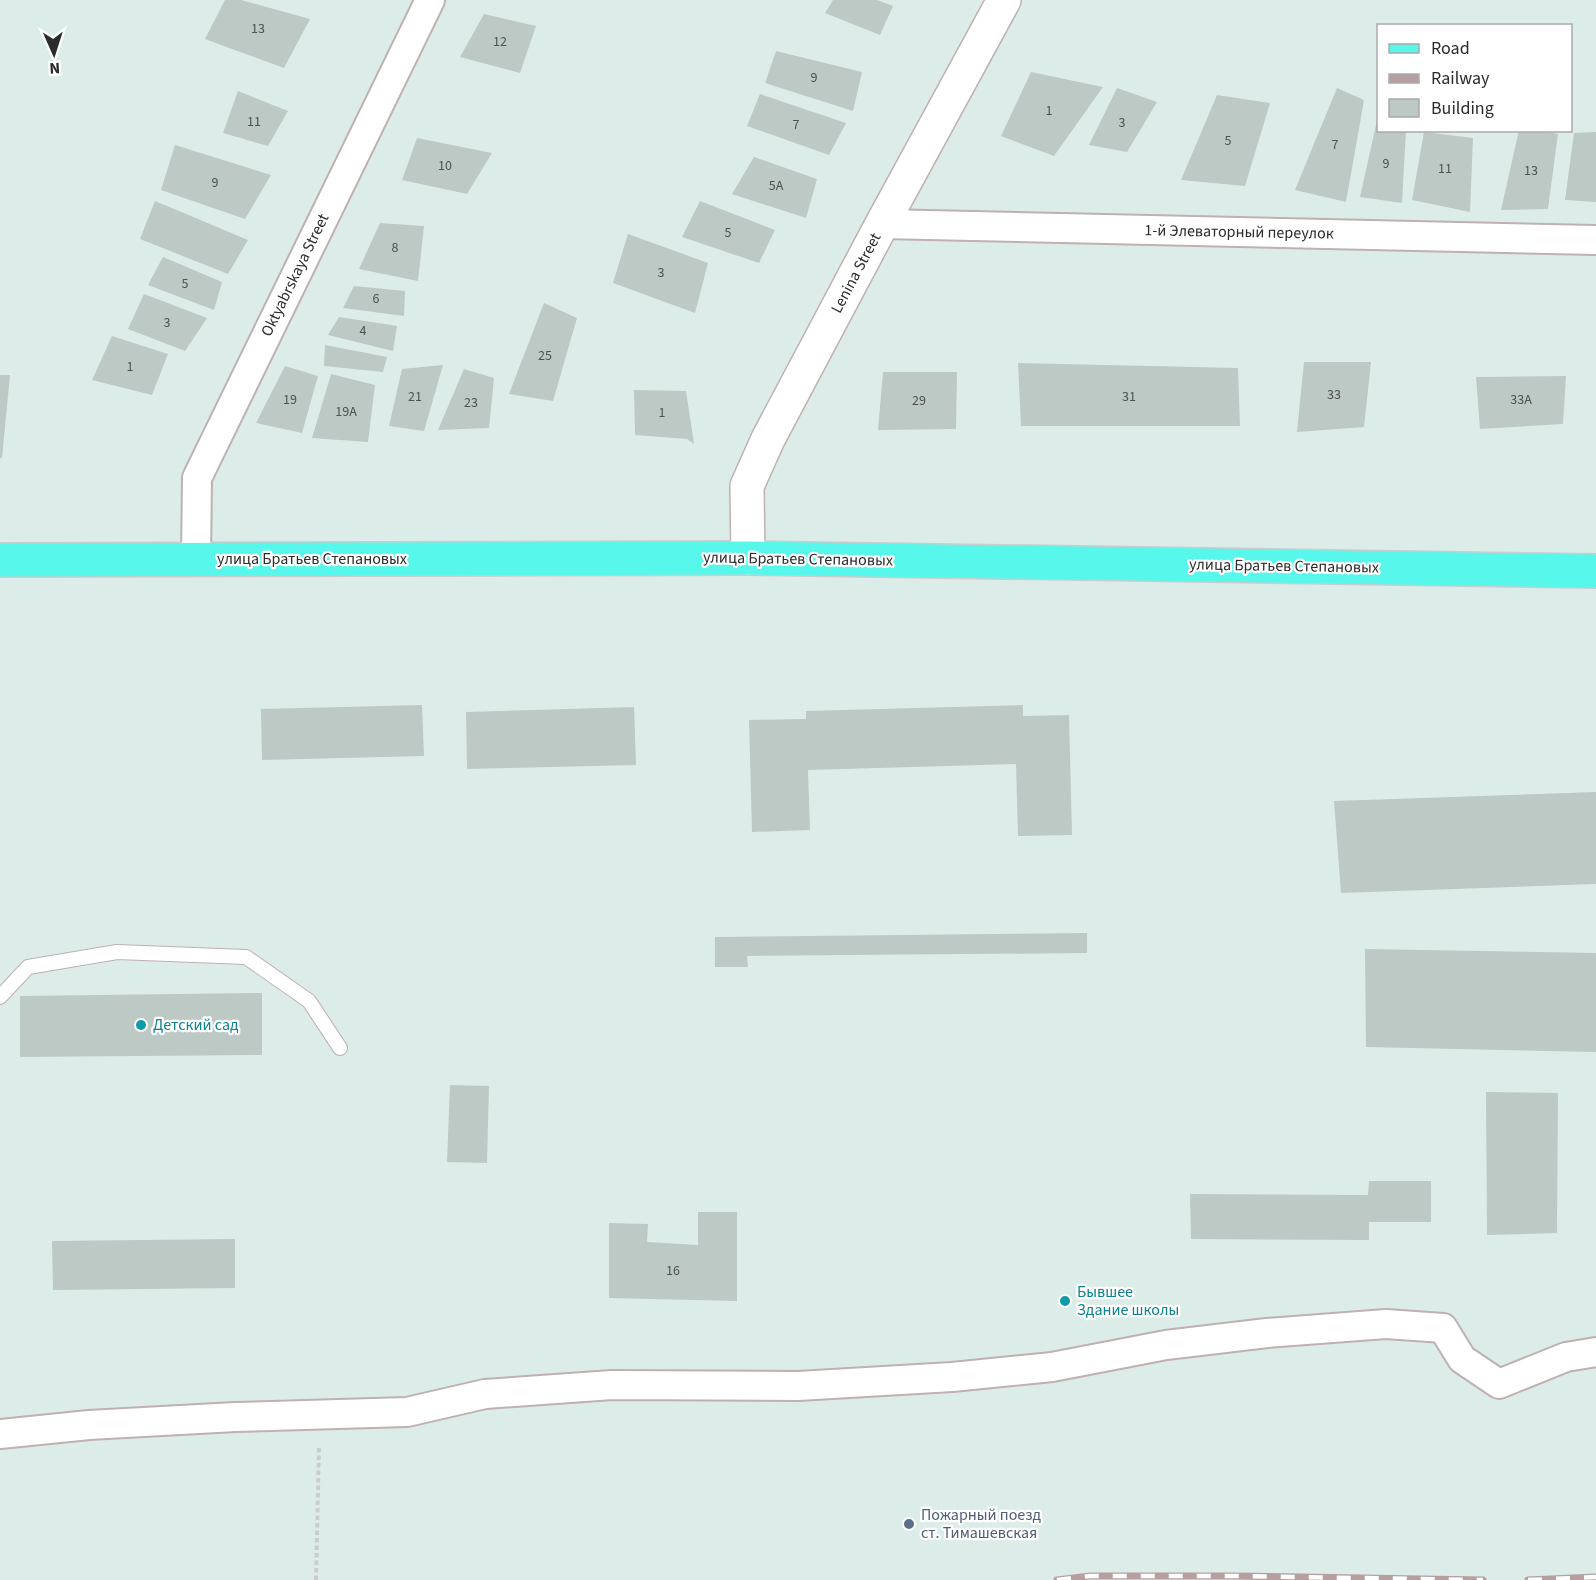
<svg xmlns="http://www.w3.org/2000/svg" width="1596" height="1580" font-family="'Source Sans 3',sans-serif">
<rect width="100%" height="100%" fill="#dcede9"/>
<g fill="#bcc9c5">
<polygon points="225,0 241,0 310,19 284,68 205,39"/>
<polygon points="833,0 877,0 893,6 880,35 825,13"/>
<polygon points="484,14 536,26 520,73 460,57"/>
<polygon points="776,51 862,72 853,111 765,83"/>
<polygon points="1031,72 1103,87 1054,156 1001,136"/>
<polygon points="1117,88 1157,102 1127,152 1089,145"/>
<polygon points="1337,88 1364,100 1346,202 1295,190"/>
<polygon points="238,91 288,111 268,146 223,133"/>
<polygon points="760,94 846,123 829,155 747,126"/>
<polygon points="1217,95 1270,103 1245,186 1181,180"/>
<polygon points="1378,116 1378,130 1406,130 1402,203 1360,197"/>
<polygon points="1519,130 1539,130 1558,134 1548,209 1501,210"/>
<polygon points="1424,132 1473,138 1470,212 1412,200"/>
<polygon points="1596,132 1596,202 1565,200 1574,133"/>
<polygon points="417,138 492,153 467,194 402,180"/>
<polygon points="175,145 271,175 245,219 161,190"/>
<polygon points="754,157 817,179 806,218 732,194"/>
<polygon points="155,201 248,240 228,274 140,239"/>
<polygon points="700,201 775,230 759,263 682,237"/>
<polygon points="380,223 424,226 418,281 359,269"/>
<polygon points="628,234 708,263 695,313 613,283"/>
<polygon points="163,257 222,282 214,310 148,285"/>
<polygon points="354,286 405,291 404,316 343,308"/>
<polygon points="144,294 207,318 185,351 128,329"/>
<polygon points="544,303 577,318 553,401 509,394"/>
<polygon points="339,317 397,326 393,351 328,335"/>
<polygon points="112,336 168,354 152,395 92,380"/>
<polygon points="325,345 387,357 383,372 324,366"/>
<polygon points="1304,362 1371,362 1364,427 1297,432"/>
<polygon points="1018,363 1238,368 1240,426 1021,426"/>
<polygon points="443,365 424,431 389,426 402,369"/>
<polygon points="285,366 318,376 302,433 256,423"/>
<polygon points="464,369 494,378 489,428 438,430"/>
<polygon points="883,372 957,372 956,429 878,430"/>
<polygon points="331,374 375,385 368,442 312,438"/>
<polygon points="0,375 10,375 2,458 0,458"/>
<polygon points="1566,376 1563,424 1480,429 1476,377"/>
<polygon points="634,390 686,391 694,444 687,439 635,435"/>
<polygon points="422,705 424,756 262,760 261,709"/>
<polygon points="1023,705 1023,716 1069,715 1072,835 1018,836 1016,764 808,770 810,830 752,832 749,720 806,719 806,711"/>
<polygon points="634,707 636,765 467,769 466,712"/>
<polygon points="1596,792 1596,884 1341,893 1334,801"/>
<polygon points="1087,933 1087,953 747,956 748,967 715,967 715,937"/>
<polygon points="1365,949 1596,953 1596,1052 1366,1047"/>
<polygon points="262,993 262,1055 20,1057 20,996"/>
<polygon points="450,1085 489,1086 487,1163 447,1162"/>
<polygon points="1486,1092 1558,1093 1557,1233 1487,1235"/>
<polygon points="1369,1181 1431,1181 1431,1222 1369,1222 1369,1240 1191,1239 1190,1194 1368,1195"/>
<polygon points="698,1212 737,1212 737,1301 609,1298 609,1223 648,1224 647,1242 698,1245"/>
<polygon points="235,1239 235,1288 53,1290 52,1241"/>
</g>
<g fill="none" stroke-linecap="round" stroke-linejoin="round">
<defs>
<polyline id="service" points="0,997 28,967 117,952 246,957 309,1001 340,1048"/>
<g id="minor">
<polyline points="882,224 1596,240"/>
<polyline points="196,559 197,478 430,0"/>
<polyline points="0,1434 89,1425 235,1417 407,1412 485,1394 612,1385 798,1386 952,1377 1052,1367 1166,1345 1267,1333 1386,1324 1443,1328 1462,1359 1499,1384 1566,1357 1596,1352"/>
</g>
<polyline id="secondary" points="748,558 747,486 768,439 882,224 1004,0"/>
<polyline id="primary" points="0,560 748,558 1596,571"/>
</defs>
<use href="#service" stroke="#bfb0b1" stroke-width="16"/>
<use href="#minor" stroke="#bfb0b1" stroke-width="32"/>
<use href="#secondary" stroke="#bfb0b1" stroke-width="36"/>
<use href="#primary" stroke="#ccc" stroke-width="36"/>
<polyline stroke="#ccc" stroke-width="4" stroke-dasharray="4.5 3" stroke-linecap="butt" points="316,1580 319,1445"/>
<use href="#service" stroke="#fff" stroke-width="14"/>
<use href="#minor" stroke="#fff" stroke-width="28"/>
<use href="#secondary" stroke="#fff" stroke-width="33"/>
<use href="#primary" stroke="#57f7eb" stroke-width="33"/>
<defs>
<g id="rail">
<polyline points="1057,1580 1090,1576 1234,1576 1483,1580"/>
<polyline points="1528,1580 1596,1577"/>
</g>
</defs>
<use href="#rail" stroke="#b69f9e" stroke-width="7"/>
<use href="#rail" stroke="#fff" stroke-width="4.5" stroke-dasharray="14" stroke-linecap="butt"/>
</g>
<g fill="#0f9aa8" stroke="#fff" stroke-width="2">
<circle cx="141" cy="1025" r="6"/>
<circle cx="1065" cy="1301" r="6"/>
</g>
<circle fill="#5c6f8a" stroke="#fff" stroke-width="2" cx="909" cy="1524" r="6"/>
<g text-anchor="middle" dominant-baseline="central" stroke-width="4.5" stroke-linejoin="round" paint-order="stroke">
<g font-size="14" fill="#4f5252">
<text x="258" y="29">13</text>
<text x="500" y="42">12</text>
<text x="814" y="78">9</text>
<text x="1049" y="111">1</text>
<text x="254" y="122">11</text>
<text x="1122" y="123">3</text>
<text x="796" y="125">7</text>
<text x="1228" y="141">5</text>
<text x="1335" y="145">7</text>
<text x="1386" y="164">9</text>
<text x="445" y="166">10</text>
<text x="1445" y="169">11</text>
<text x="1531" y="171">13</text>
<text x="215" y="183">9</text>
<text x="776" y="186">5А</text>
<text x="728" y="233">5</text>
<text x="395" y="248">8</text>
<text x="661" y="273">3</text>
<text x="185" y="284">5</text>
<text x="376" y="299">6</text>
<text x="167" y="323">3</text>
<text x="363" y="331">4</text>
<text x="545" y="356">25</text>
<text x="130" y="367">1</text>
<text x="1334" y="395">33</text>
<text x="415" y="397">21</text>
<text x="1129" y="397">31</text>
<text x="290" y="400">19</text>
<text x="1521" y="400">33А</text>
<text x="919" y="401">29</text>
<text x="471" y="403">23</text>
<text x="346" y="412">19А</text>
<text x="662" y="413">1</text>
<text x="673" y="1271">16</text>
</g>
<g font-size="16" fill="#2b2b2b" stroke="#fff">
<text transform="translate(1239 232) rotate(1)">1-й Элеваторный переулок</text>
<text transform="translate(856 273) rotate(-62)">Lenina Street</text>
<text transform="translate(295 275) rotate(-64)">Oktyabrskaya Street</text>
<text x="312" y="559">улица Братьев Степановых</text>
<text transform="translate(798 559) rotate(1)">улица Братьев Степановых</text>
<text transform="translate(1284 566) rotate(1)">улица Братьев Степановых</text>
</g>
<g font-size="16" fill="#0d838f" stroke="#fff" text-anchor="start">
<text x="153" y="1025">Детский сад</text>
<text x="1077" y="1292">Бывшее<tspan x="1077" dy="18">Здание школы</tspan></text>
</g>
<g font-size="16" fill="#4e5e75" stroke="#fff" text-anchor="start">
<text x="921" y="1515">Пожарный поезд<tspan x="921" dy="18">ст. Тимашевская</tspan></text>
</g>
</g>
<rect x="1377" y="24" width="195" height="108" fill="#ffffff" stroke="#aaaaaa" stroke-width="1.5"/>
<rect x="1389" y="44" width="30" height="9" fill="#57f7eb" stroke="#aaaaaa" stroke-width="1.5"/>
<text x="1431" y="54" font-size="18" fill="#2b2b2b">Road</text>
<rect x="1389" y="74" width="30" height="9" fill="#b69f9e" stroke="#aaaaaa" stroke-width="1.5"/>
<text x="1431" y="84" font-size="18" fill="#2b2b2b">Railway</text>
<rect x="1389" y="99" width="30" height="18" fill="#bcc9c5" stroke="#aaaaaa" stroke-width="1.5"/>
<text x="1431" y="114" font-size="18" fill="#2b2b2b">Building</text>
<g transform="translate(54 54) rotate(177)" stroke="#ffffff" stroke-width="4.5" paint-order="stroke">
<path d="M0-4.5L10 22L0 15L-10 22Z" fill="#2b2b2b"/>
<text y="-9" font-size="16" font-weight="bold" text-anchor="middle" fill="#2b2b2b">N</text>
</g>
</svg>
